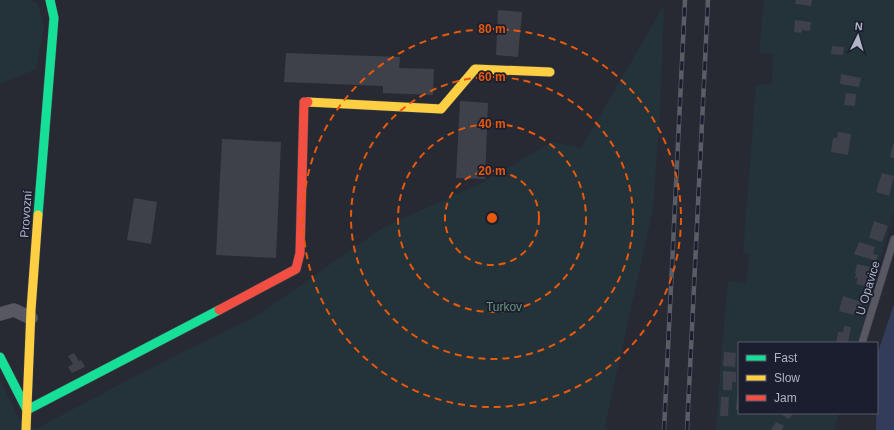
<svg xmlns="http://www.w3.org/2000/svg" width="894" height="430" font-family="Arial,sans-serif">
<rect width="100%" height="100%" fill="#272a33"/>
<g fill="#243239">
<polygon points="0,0 29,0 38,4 44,28 36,69 0,84"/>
<polygon points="764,0 894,0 894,210 858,343 739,343 739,413 839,413 834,430 716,430 720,372 728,281 746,283 750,254 743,253 756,85 772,84 773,54 759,53"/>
<polygon points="664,5 660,111 653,209 605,426 608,430 0,430 0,380 19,419 35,429 174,356 255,317 382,228 483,182 552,142 581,148"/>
</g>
<polygon fill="#343c5c" points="894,304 894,430 876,430 877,355"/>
<g fill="#3e414a">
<polygon points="796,0 812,0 811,6 795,4"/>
<polygon points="498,10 522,12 518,57 496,55"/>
<polygon points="795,20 811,22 810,31 802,30 801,33 794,32"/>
<polygon points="832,46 844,47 843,55 831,54"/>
<polygon points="286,53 400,57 399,68 434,69 433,95 383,93 383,86 284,82"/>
<polygon points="841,74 861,78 859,87 840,84"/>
<polygon points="846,93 856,94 855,106 844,105"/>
<polygon points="460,101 488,103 485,179 456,178"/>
<polygon points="838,132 851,134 848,155 831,152 833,138 837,138"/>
<polygon points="222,139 281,142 276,258 216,255"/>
<polygon points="893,144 894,144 894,158 890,157"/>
<polygon points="882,173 894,176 889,196 876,192"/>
<polygon points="134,198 157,202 151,244 127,240"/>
<polygon points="874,221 888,226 882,242 869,238"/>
<polygon points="859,242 875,247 873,254 878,255 876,261 854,254"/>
<polygon points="857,264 875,268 872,282 867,280 865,286 856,284 858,278 855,278 856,274 855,273"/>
<polygon points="843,296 862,302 860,310 856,309 854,315 839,311"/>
<polygon points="844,326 851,327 848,343 836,343 838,332 843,332"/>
<polygon points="724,352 736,353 735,367 723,366"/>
<polygon points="74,353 79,361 81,360 85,367 72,373 68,367 73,364 68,356"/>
<polygon points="723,371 736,372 736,382 732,382 732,390 723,390"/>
<polygon points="721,397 729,397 728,416 720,416"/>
<polygon points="737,397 739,398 739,410 736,410"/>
<polygon points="784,413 793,413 789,419 782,415"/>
<polygon points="776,422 784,426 782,430 771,430"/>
</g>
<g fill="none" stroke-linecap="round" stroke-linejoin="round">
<defs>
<polyline id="lane" points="862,343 894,239"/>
<polyline id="street" points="0,314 14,310 31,318"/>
<g id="fast">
<polyline points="38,215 54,18 50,0"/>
<polyline points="0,357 27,410 219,310"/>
</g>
<g id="slow">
<polyline points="308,102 441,109 475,69 550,72"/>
<polyline points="26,430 31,310 38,215"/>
</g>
<polyline id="jam" points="219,310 296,269 300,253 304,102 308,102"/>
</defs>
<use href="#lane" stroke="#43454d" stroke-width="8"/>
<use href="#street" stroke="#43454d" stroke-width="14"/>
<use href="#fast" stroke="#43454d" stroke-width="10"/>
<use href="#slow" stroke="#43454d" stroke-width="10"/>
<use href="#jam" stroke="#43454d" stroke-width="10"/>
<use href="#lane" stroke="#575862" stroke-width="7"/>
<use href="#street" stroke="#575862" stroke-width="13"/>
<use href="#fast" stroke="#16e098" stroke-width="9"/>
<use href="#slow" stroke="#ffcf43" stroke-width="9"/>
<use href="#jam" stroke="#f24e42" stroke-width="9"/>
<defs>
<g id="rail">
<polyline points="664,430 685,0"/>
<polyline points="687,430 708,0"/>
</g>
</defs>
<use href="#rail" stroke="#5a5d65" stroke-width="4.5"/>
<use href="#rail" stroke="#1a1e2e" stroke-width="3" stroke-dasharray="9" stroke-linecap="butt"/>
</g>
<g fill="none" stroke="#e8590c" stroke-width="2" stroke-dasharray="7 5">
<circle cx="492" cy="218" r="47"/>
<circle cx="492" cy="218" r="94"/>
<circle cx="492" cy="218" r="141"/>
<circle cx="492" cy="218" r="189"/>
</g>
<g text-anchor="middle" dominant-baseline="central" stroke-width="3.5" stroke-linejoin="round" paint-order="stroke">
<g font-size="12" fill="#b0b4c6" stroke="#1a1e2e">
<text transform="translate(26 214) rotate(-86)">Provozní</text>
<text transform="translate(868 288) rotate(-73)">U Opavice</text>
</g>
<g font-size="12" fill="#67967b" stroke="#1a1e2e">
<text x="504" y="307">Turkov</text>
</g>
</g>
<circle cx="492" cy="218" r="6" fill="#e8590c" stroke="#1a1e2e" stroke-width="2"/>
<g font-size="12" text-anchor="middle" font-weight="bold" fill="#e8590c" stroke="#1a1e2e" stroke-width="3.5" stroke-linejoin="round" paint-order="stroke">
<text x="492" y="33">80 m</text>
<text x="492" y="81">60 m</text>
<text x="492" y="128">40 m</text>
<text x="492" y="175">20 m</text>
</g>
<rect x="738" y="342" width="140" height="72" fill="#1a1e2e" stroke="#565a6b"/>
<rect x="746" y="355" width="20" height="6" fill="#16e098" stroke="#565a6b"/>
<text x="774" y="362" font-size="12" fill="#b0b4c6">Fast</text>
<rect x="746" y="375" width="20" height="6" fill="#ffcf43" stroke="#565a6b"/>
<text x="774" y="382" font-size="12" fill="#b0b4c6">Slow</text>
<rect x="746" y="395" width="20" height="6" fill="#f24e42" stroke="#565a6b"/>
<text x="774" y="402" font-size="12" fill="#b0b4c6">Jam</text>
<g transform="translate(858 36) rotate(5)" stroke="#1a1e2e" stroke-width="3" paint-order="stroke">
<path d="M0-3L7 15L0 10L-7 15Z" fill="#b0b4c6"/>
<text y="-6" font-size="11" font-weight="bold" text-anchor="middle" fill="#b0b4c6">N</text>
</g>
</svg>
